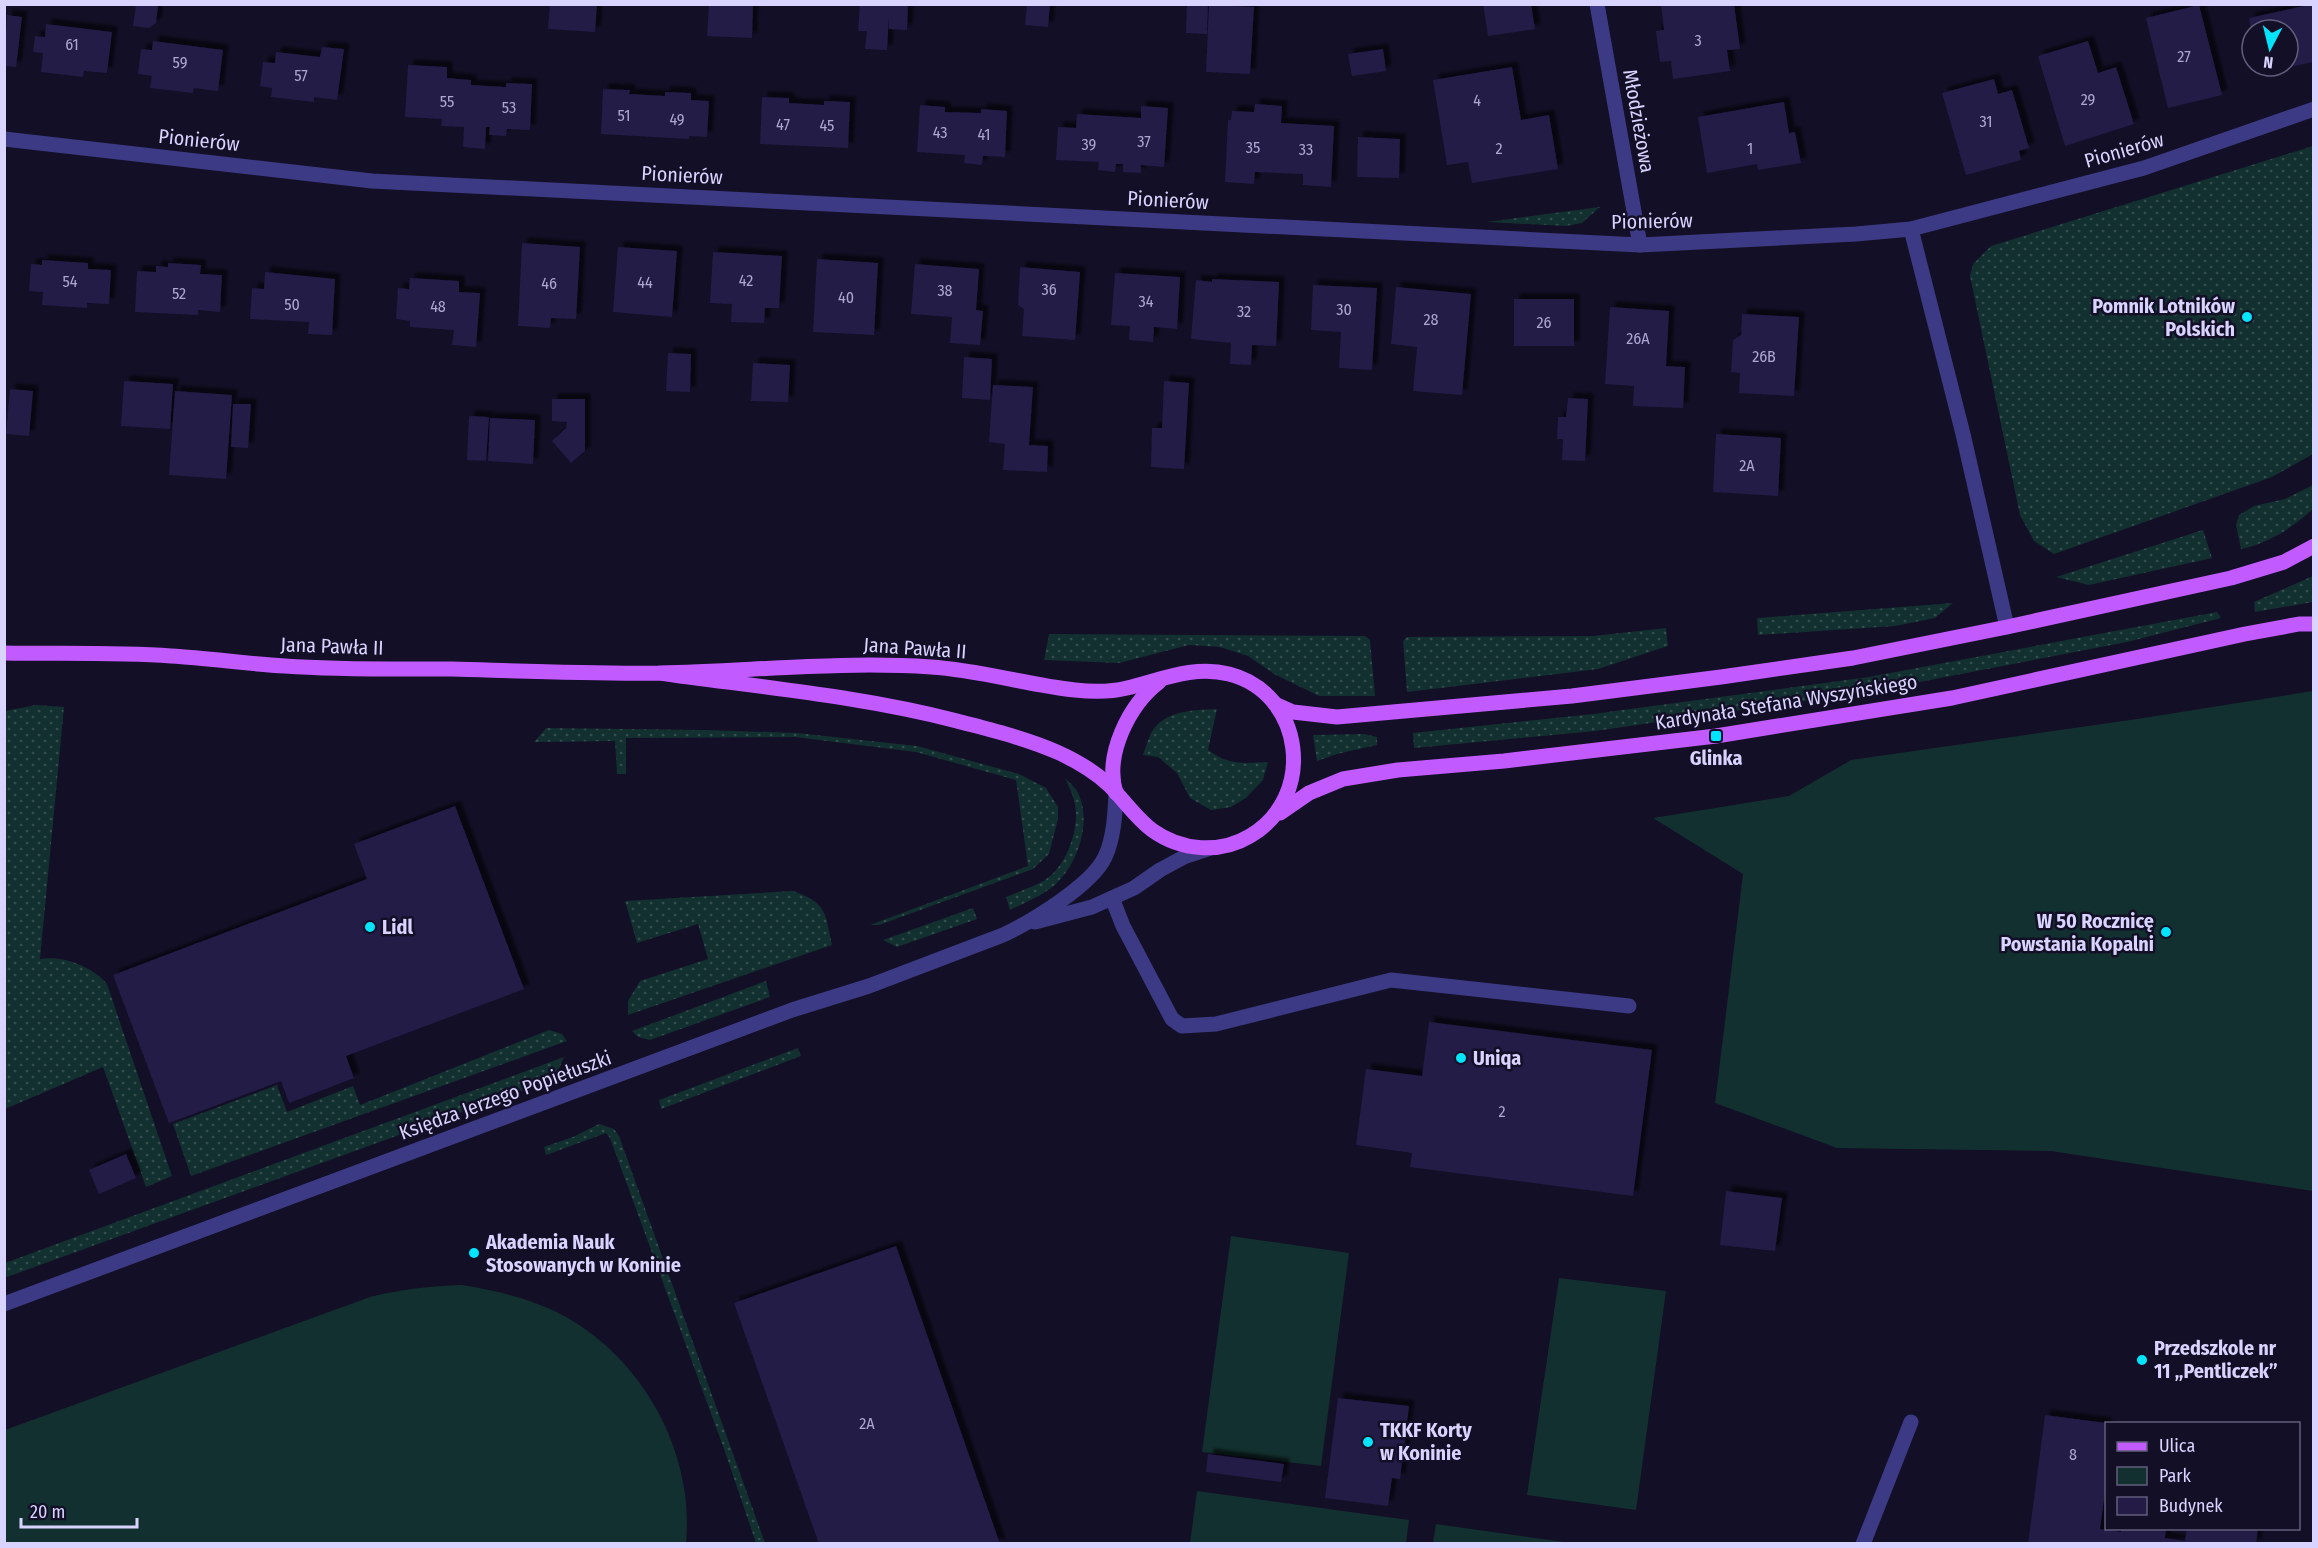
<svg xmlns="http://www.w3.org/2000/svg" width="2318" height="1548" font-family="'Fira Sans Condensed',sans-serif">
<defs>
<pattern id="grass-dots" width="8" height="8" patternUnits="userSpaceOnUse" patternTransform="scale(1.5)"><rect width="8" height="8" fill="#12302f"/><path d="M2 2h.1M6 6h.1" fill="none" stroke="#344d4e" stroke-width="1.8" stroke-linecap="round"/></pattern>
<filter id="shadow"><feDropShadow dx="5.5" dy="-5.5" stdDeviation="1.5" flood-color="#0009"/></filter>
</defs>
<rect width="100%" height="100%" fill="#130f26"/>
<g fill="url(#grass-dots)">
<polygon points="2313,146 2313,454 2272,477 2054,554 2034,541 2020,515 1970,276 1973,264 1991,246"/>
<polygon points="1600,207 1582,223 1566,226 1487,222"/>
<path d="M2313,485V509C2292,528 2269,543 2241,549L2236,525L2239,515L2254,506L2285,499Z"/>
<polygon points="2203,530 2212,558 2089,585 2056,577"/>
<polygon points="2313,576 2313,602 2255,612 2254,602"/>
<polygon points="1953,603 1935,618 1895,626 1758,635 1757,618"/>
<polygon points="2217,612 2221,618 2127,642 1873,691 1595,731 1414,748 1413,733 1593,714 1869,677"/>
<polygon points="1666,628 1668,646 1598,669 1407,692 1403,641 1407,637 1593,636"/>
<polygon points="1049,634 1365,636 1370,640 1375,696 1319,696 1274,674 1248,656 1220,647 1189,645 1119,663 1044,660"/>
<path d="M36,705L64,707L40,959C62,955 92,966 107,984L172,1176L146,1187L103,1067L5,1109V711Z"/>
<path d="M1217,709L1208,750C1230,766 1243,763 1268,762L1263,780L1246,798L1231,807L1211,810L1190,798L1177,773L1158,757L1143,755C1146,747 1150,731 1157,725C1172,710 1197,710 1217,709Z"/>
<polygon points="546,728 704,730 797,733 917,746 1019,774 1046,788 1058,807 1058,819 1049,854 1033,869 879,925 870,925 1028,866 1016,780 916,752 795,737 626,738 626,774 617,774 615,741 534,742"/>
<polygon points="1364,734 1377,737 1377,745 1337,754 1317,761 1313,735"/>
<path d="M1065,778C1070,783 1077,789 1079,795C1092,825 1076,869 1051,888C1039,897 1024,903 1010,910L1006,897C1018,892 1033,887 1045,880C1065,867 1076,837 1076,814C1076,801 1070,789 1065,778Z"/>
<path d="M793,891C827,903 825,912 832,945L628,1015V1001L640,981L708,959L698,924L637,943L625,901Z"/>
<polygon points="973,908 977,919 897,947 883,940"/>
<polygon points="766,981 770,997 650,1040 638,1037 632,1031"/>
<polygon points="549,1030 562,1034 567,1041 191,1176 173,1124 277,1085 287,1112 353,1086 360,1105"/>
<polygon points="798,1048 801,1056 661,1109 659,1100"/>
<polygon points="564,1057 557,1073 548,1081 7,1277 5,1273 5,1263"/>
<polygon points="599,1124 614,1129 619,1136 765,1543 756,1543 724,1449 610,1138 606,1133 546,1155 544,1147 573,1137"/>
</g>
<g fill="#12302f">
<polygon points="2313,691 2313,1191 2051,1151 1837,1148 1715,1103 1743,874 1653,818 1789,796 1851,760 2137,719"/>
<polygon points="1231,1236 1349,1253 1321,1466 1202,1452"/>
<polygon points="1559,1278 1666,1291 1636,1510 1527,1495"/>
<path d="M462,1285C492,1290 521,1296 550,1309C637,1348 695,1448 686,1543H5V1430L370,1297C401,1289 430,1286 462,1285Z"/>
<polygon points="1197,1491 1409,1520 1406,1543 1190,1543"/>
<polygon points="1436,1524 1571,1543 1433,1543"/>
</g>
<g fill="#241b47" filter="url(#shadow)">
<polygon points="550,4 597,4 595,32 548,29"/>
<polygon points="709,4 753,4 752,38 707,36"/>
<polygon points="860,4 908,4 907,30 889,29 889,17 887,50 865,49 867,31 858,31"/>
<polygon points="1027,4 1050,4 1048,27 1025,25"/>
<polygon points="1187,4 1208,4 1207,34 1186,33"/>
<polygon points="1483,4 1531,4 1535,29 1488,36"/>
<polygon points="1661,4 1734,4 1740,49 1727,50 1730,71 1673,79 1671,61 1660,62 1656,31 1664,30"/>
<polygon points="2313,4 2313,62 2261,73 2259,66 2288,66 2288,30 2251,30 2249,18"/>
<polygon points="136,5 158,5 156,23 149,28 133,26"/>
<polygon points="1209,5 1254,7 1250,74 1206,72"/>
<polygon points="2199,5 2222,95 2168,108 2146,18"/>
<polygon points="7,15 22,17 16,67 4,66"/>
<polygon points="46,24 112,32 107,73 84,71 83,77 41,72 43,53 33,52 35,36 45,37"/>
<polygon points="153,41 223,50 218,91 194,88 193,93 150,88 152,76 138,74 141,49 152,50"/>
<polygon points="2088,41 2098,73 2116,67 2134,124 2065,146 2038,56"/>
<polygon points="322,47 344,49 337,100 314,97 314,102 271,97 272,88 260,86 263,62 275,63 276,52 320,57"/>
<polygon points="1383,49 1386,71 1352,76 1348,54"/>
<polygon points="408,65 447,67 447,78 471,80 471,85 506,87 506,83 532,84 530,130 507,129 506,136 489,135 490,127 486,127 485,149 463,147 464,127 441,126 442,119 405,117"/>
<polygon points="1512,67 1521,120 1549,115 1558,169 1472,183 1468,162 1447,165 1433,80"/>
<polygon points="1994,79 1998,94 2012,90 2029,148 2019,151 2021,160 1966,175 1942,93"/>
<polygon points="603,89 630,90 629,94 665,96 665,92 691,93 691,100 709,101 707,137 689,136 689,139 601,134"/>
<polygon points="762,97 789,98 789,103 824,105 824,101 850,102 848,148 760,144"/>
<polygon points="1784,102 1789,133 1795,132 1801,163 1758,170 1757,164 1707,173 1698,117"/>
<polygon points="1255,104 1282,106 1281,123 1334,126 1331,187 1303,185 1303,174 1278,173 1255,172 1254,184 1225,182 1228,120 1231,120 1232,111 1254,112"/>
<polygon points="920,105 945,107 945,112 981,113 981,109 1007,111 1005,157 983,156 982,165 964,163 965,155 917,152"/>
<polygon points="1141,106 1168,108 1164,167 1141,165 1141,173 1123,172 1123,164 1116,164 1115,172 1098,170 1099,162 1056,160 1058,127 1076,128 1077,114 1141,118"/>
<polygon points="1358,137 1400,139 1399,178 1357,177"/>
<polygon points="522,243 580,247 576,319 551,318 550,328 518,326"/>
<polygon points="618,247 677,251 672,317 613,312"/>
<polygon points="713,252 782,256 779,308 765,308 764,323 731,322 732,304 710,303"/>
<polygon points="817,259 878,263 874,335 813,332"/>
<polygon points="42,260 88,263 88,269 111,270 109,304 87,303 87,308 42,305 43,292 29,291 31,264 42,265"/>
<polygon points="168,263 201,265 200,274 222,275 220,312 198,310 198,315 135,312 137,271 156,272 156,266 168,267"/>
<polygon points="915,264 979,269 976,310 983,311 980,345 950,343 952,317 911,314"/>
<polygon points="1020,267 1080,272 1075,340 1022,336 1024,309 1018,305"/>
<polygon points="265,272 335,279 332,335 308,334 309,322 250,319 252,288 264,289"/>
<polygon points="1115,273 1180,277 1177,329 1154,327 1153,342 1129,340 1130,326 1111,325"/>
<polygon points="410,278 459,281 459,292 480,293 476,347 452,345 454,330 410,327 410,321 396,319 398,288 409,289"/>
<polygon points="1212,279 1279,282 1276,346 1252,345 1251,365 1230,364 1231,343 1191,339 1196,280 1212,282"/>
<polygon points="1313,285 1377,288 1372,370 1339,368 1341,332 1311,330"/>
<polygon points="1396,287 1471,294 1462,395 1413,391 1417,347 1391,344"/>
<rect x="1514" y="299" width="60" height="47"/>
<polygon points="1610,307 1669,311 1666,366 1685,367 1683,408 1633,406 1634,386 1605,384"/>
<polygon points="1742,314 1799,317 1794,396 1739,393 1740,373 1731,372 1733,340 1741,335"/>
<polygon points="668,353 691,354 690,392 666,391"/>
<polygon points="964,357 992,359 990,400 962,398"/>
<polygon points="753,363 790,365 788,402 751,401"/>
<polygon points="124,381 173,384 170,429 121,426"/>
<polygon points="1164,381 1189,383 1184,469 1151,467 1152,428 1162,428"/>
<polygon points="993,385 1033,387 1029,445 1048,446 1047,472 1003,470 1005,444 989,442"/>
<polygon points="10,389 33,391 29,436 6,434"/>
<polygon points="175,391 232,395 226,479 169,475"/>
<polygon points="1568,398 1588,399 1585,461 1562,460 1563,439 1557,439 1558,417 1566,417"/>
<polygon points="552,399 585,399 585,451 571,463 552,441 566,428 567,422 552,421"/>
<polygon points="233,404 251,404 248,448 231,447"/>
<polygon points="469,416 489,417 486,461 467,460"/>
<polygon points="490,418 535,420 533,464 488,461"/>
<polygon points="1716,434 1781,438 1778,496 1713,492"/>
<polygon points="455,806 524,989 346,1056 354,1078 289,1103 281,1081 169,1123 113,975 367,879 354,844"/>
<polygon points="1429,1022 1652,1050 1633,1196 1410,1167 1412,1153 1356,1145 1366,1069 1422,1076"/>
<polygon points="126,1154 136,1178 99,1194 89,1170"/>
<polygon points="1726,1191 1782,1198 1775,1251 1720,1245"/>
<polygon points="896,1246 1000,1544 819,1544 734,1303"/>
<polygon points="1338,1398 1409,1406 1400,1479 1392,1478 1388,1506 1325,1498"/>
<polygon points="2045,1415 2106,1423 2106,1484 2100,1529 2121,1532 2121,1528 2166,1528 2165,1538 2185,1541 2187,1528 2258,1528 2256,1544 2028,1544"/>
<polygon points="1208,1454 1284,1464 1281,1482 1206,1472"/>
</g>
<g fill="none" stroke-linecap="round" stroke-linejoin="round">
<g stroke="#3d3a85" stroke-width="15">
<polyline points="1597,4 1640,245"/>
<polyline points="4,139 372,181 1640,245 1856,234 1911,229 2144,168 2314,109"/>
<polyline points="1911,229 1963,434 2007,627"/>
<polyline points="1112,898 1123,926 1172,1019 1182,1026 1216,1024 1391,980 1629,1006"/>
<polyline points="1035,922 1092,907 1134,888 1160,870 1184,857 1211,848"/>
<path d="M4,1304L792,1010L869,986L1003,935C1031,922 1092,885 1105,857C1114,838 1115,814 1116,793"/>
<polyline points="1863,1544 1911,1422"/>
</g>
<g stroke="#c25bff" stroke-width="15">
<path d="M4,653C60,654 116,652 171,656C209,658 247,664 285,666C340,670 397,669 452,669C521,671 591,674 660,673C751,671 841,661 931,667C980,670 1027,685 1075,690C1092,692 1111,692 1127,688C1161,680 1193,665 1229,674C1304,693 1317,797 1250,836C1220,854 1181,851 1152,830C1136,818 1124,800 1109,785C1095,772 1075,760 1057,752C1025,738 991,730 957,721C860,696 759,687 659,673"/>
<polyline points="1275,704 1293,712 1337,717 1572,696 1721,677 1853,658 2007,627 2231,578 2284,562 2314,546"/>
<path d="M1116,793C1104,755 1129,705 1159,682"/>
<polyline points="1280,813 1309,793 1343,779 1398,770 1504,761 1716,736 1952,698 2245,634 2299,624 2314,624"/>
</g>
</g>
<g fill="#00e5ff" stroke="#130f26" stroke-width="2">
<circle cx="2247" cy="317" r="6"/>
<rect x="1710" y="730" width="12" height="12" rx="3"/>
<circle cx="370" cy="927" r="6"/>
<circle cx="2166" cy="932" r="6"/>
<circle cx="1461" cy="1058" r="6"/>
<circle cx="474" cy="1253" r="6"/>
<circle cx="2142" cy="1360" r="6"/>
<circle cx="1368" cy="1442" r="6"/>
</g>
<g text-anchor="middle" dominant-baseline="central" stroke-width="5" stroke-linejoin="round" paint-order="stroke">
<g font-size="16" fill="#aca6d1">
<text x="1698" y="40">3</text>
<text x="72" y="44">61</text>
<text x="2184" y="56">27</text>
<text x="180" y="62">59</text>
<text x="301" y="75">57</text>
<text x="2088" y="99">29</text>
<text x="1477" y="100">4</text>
<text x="447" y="101">55</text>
<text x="509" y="107">53</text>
<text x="624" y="115">51</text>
<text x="677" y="119">49</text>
<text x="1986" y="121">31</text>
<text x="783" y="124">47</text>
<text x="827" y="125">45</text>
<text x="940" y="132">43</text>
<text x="984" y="134">41</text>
<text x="1144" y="141">37</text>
<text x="1089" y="144">39</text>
<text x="1253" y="147">35</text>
<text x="1499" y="148">2</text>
<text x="1750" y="148">1</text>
<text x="1306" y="149">33</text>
<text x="746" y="280">42</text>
<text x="70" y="281">54</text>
<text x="645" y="282">44</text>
<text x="549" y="283">46</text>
<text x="1049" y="289">36</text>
<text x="945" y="290">38</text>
<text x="179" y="293">52</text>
<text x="846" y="297">40</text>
<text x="1146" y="301">34</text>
<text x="292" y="304">50</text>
<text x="438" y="306">48</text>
<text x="1344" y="309">30</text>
<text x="1244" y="311">32</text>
<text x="1431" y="319">28</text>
<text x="1544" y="322">26</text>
<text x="1638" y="338">26A</text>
<text x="1764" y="356">26B</text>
<text x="1747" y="465">2A</text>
<text x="1502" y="1111">2</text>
<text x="867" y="1423">2A</text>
<text x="2073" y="1454">8</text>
</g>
<g font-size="20" fill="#d9d4ff" stroke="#130f26">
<text transform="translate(1639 121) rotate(80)">Młodzieżowa</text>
<text transform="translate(199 140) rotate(6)">Pionierów</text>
<text transform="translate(2124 150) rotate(-16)">Pionierów</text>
<text transform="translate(682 175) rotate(3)">Pionierów</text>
<text transform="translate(1168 200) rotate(3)">Pionierów</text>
<text transform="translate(1652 221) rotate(-1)">Pionierów</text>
<text transform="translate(332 646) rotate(2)">Jana Pawła II</text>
<text transform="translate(915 648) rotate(4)">Jana Pawła II</text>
<text transform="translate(1786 702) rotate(-9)">Kardynała Stefana Wyszyńskiego</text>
<text transform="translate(505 1095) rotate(-20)">Księdza Jerzego Popiełuszki</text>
</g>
<g font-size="20" font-weight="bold" fill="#d9d4ff" stroke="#130f26" text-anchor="start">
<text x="2235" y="306" text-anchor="end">Pomnik Lotników<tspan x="2235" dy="23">Polskich</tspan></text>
<text x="1716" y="758" text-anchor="middle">Glinka</text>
<text x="2154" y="921" text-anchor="end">W 50 Rocznicę<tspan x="2154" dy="23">Powstania Kopalni</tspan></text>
<text x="382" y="927">Lidl</text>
<text x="1473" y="1058">Uniqa</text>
<text x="486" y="1242">Akademia Nauk<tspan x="486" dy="23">Stosowanych w Koninie</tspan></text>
<text x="2154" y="1348">Przedszkole nr<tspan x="2154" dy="23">11 „Pentliczek”</tspan></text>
<text x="1380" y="1430">TKKF Korty<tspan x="1380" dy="23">w Koninie</tspan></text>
</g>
</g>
<rect width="2318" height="1548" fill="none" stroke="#d9d4ff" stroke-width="12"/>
<rect x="2105" y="1422" width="195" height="108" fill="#130f26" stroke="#625e7d" stroke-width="1.5"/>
<rect x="2117" y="1442" width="30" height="9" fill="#c25bff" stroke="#625e7d" stroke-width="1.5"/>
<text x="2159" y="1452" font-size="18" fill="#d9d4ff">Ulica</text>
<rect x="2117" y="1467" width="30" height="18" fill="#12302f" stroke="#625e7d" stroke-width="1.5"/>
<text x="2159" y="1482" font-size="18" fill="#d9d4ff">Park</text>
<rect x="2117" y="1497" width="30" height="18" fill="#241b47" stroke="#625e7d" stroke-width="1.5"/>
<text x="2159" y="1512" font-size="18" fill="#d9d4ff">Budynek</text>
<g transform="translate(2270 48) rotate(187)"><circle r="28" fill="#130f26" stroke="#625e7d" stroke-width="1.5"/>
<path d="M0-4.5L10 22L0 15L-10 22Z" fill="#00e5ff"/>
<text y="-9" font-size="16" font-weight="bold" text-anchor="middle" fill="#d9d4ff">N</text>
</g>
<path d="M21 1518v9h116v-9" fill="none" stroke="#d9d4ff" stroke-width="3"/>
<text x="30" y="1518" font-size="18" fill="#d9d4ff" stroke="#130f26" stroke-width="4.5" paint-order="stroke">20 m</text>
</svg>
